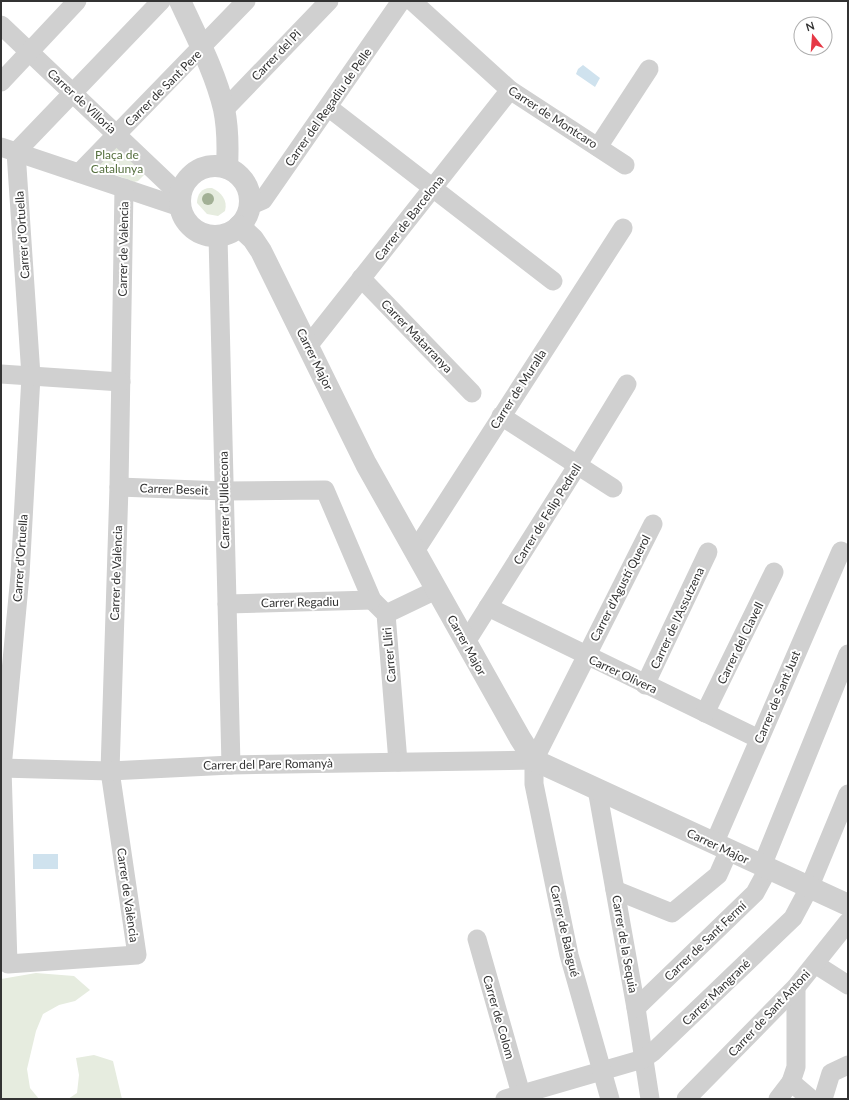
<svg xmlns="http://www.w3.org/2000/svg" width="849" height="1100" font-family="Lato,sans-serif">
<rect width="100%" height="100%" fill="#fff"/>
<g fill="#e6ecdf">
<polygon points="116,142 145,174 138,181 134,182 93,166"/>
<path d="M212,188C221,192 228,200 225,211L218,216L207,214L197,203C197,194 202,187 212,188Z"/>
<polygon points="36,973 74,976 90,990 75,1001 59,1005 43,1014 36,1031 27,1069 30,1088 39,1099 1,1099 1,979"/>
<polygon points="94,1055 113,1061 122,1099 68,1099 77,1093 79,1075 76,1058"/>
</g>
<g fill="#cfe2ee">
<polygon points="583,65 600,78 595,87 576,74 578,69"/>
<rect x="33" y="854" width="25" height="15"/>
</g>
<g fill="none" stroke-linecap="round" stroke-linejoin="round">
<g stroke="#d0d0d0" stroke-width="19">
<polyline points="412,1 510,90 625,165"/>
<polyline points="1,25 180,195"/>
<polyline points="1,82 77,1"/>
<polyline points="328,107 553,281"/>
<polyline points="224,110 329,1"/>
<polyline points="1,147 180,207"/>
<polyline points="598,147 649,69"/>
<polyline points="79,173 246,1"/>
<polyline points="124,188 119,487 110,771 137,955 8,964 2,768 20,575 31,376 16,152 161,1"/>
<polyline points="249,206 263,200 401,1"/>
<polyline points="218,236 231,765"/>
<polyline points="361,278 472,393"/>
<polyline points="308,346 510,90"/>
<polyline points="1,374 121,382"/>
<polyline points="501,416 613,488"/>
<polyline points="119,487 224,491 325,490 372,600 386,614 398,762"/>
<polyline points="415,551 623,228"/>
<polyline points="227,604 372,600"/>
<polyline points="488,607 759,739"/>
<polyline points="386,614 436,590"/>
<polyline points="466,642 577,466 627,384"/>
<polyline points="645,685 708,552"/>
<polyline points="705,713 774,572"/>
<polyline points="1,768 110,771 231,765 534,760"/>
<polyline points="597,789 636,1008 650,1099"/>
<polyline points="714,844 841,551"/>
<polyline points="762,866 848,654"/>
<polyline points="615,890 672,913 718,875 729,850"/>
<polyline points="477,939 521,1094"/>
<polyline points="815,964 848,985"/>
<polyline points="796,987 796,1067 791,1082 811,1099"/>
<polyline points="636,1008 755,893 768,869"/>
<polyline points="505,1099 643,1059 653,1052 793,918 809,888 848,794"/>
<polyline points="610,1099 569,955 534,784 534,760 653,524"/>
<polyline points="686,1099 796,987 848,922"/>
<polyline points="778,1099 791,1082"/>
<polyline points="823,1099 831,1073 848,1065"/>
</g>
<g stroke="#d0d0d0" stroke-width="22">
<path d="M180,1C196,36 215,71 224,109C228,128 228,149 227,168"/>
<circle cx="215" cy="201" r="35"/>
<polyline points="239,226 253,239 261,251 366,464 520,738 534,760 848,905"/>
</g>
</g>
<circle fill="#a2b095" cx="208" cy="199" r="6"/>
<g text-anchor="middle" dominant-baseline="central" stroke-width="4" stroke-linejoin="round" paint-order="stroke">
<g font-size="12" fill="#333" stroke="#fff">
<text transform="translate(276 55) rotate(-46)">Carrer del Pi</text>
<text transform="translate(163 88) rotate(-45)">Carrer de Sant Pere</text>
<text transform="translate(82 101) rotate(43)">Carrer de Villoria</text>
<text transform="translate(328 107) rotate(-55)">Carrer del Regadiu de Pelle</text>
<text transform="translate(553 117) rotate(33)">Carrer de Montcaro</text>
<text transform="translate(409 218) rotate(-52)">Carrer de Barcelona</text>
<text transform="translate(22 235) rotate(-94)">Carrer d'Ortuella</text>
<text transform="translate(123 249) rotate(-89)">Carrer de València</text>
<text transform="translate(417 336) rotate(46)">Carrer Matarranya</text>
<text transform="translate(315 359) rotate(64)">Carrer Major</text>
<text transform="translate(518 389) rotate(-57)">Carrer de Muralla</text>
<text transform="translate(174 489) rotate(2)">Carrer Beseit</text>
<text transform="translate(224 500) rotate(-91)">Carrer d'Ulldecona</text>
<text transform="translate(547 514) rotate(-58)">Carrer de Felip Pedrell</text>
<text transform="translate(20 558) rotate(-86)">Carrer d'Ortuella</text>
<text transform="translate(116 573) rotate(-88)">Carrer de València</text>
<text transform="translate(620 588) rotate(-63)">Carrer d'Agustí Querol</text>
<text transform="translate(300 602) rotate(-1)">Carrer Regadiu</text>
<text transform="translate(677 618) rotate(-65)">Carrer de l'Assutzena</text>
<text transform="translate(740 643) rotate(-64)">Carrer del Clavell</text>
<text transform="translate(467 645) rotate(61)">Carrer Major</text>
<text transform="translate(389 655) rotate(-95)">Carrer Lliri</text>
<text transform="translate(623 674) rotate(25)">Carrer Olivera</text>
<text transform="translate(777 697) rotate(-67)">Carrer de Sant Just</text>
<text transform="translate(268 764) rotate(-1)">Carrer del Pare Romanyà</text>
<text transform="translate(718 846) rotate(25)">Carrer Major</text>
<text transform="translate(128 895) rotate(82)">Carrer de València</text>
<text transform="translate(565 931) rotate(77)">Carrer de Balagué</text>
<text transform="translate(705 941) rotate(-44)">Carrer de Sant Fermí</text>
<text transform="translate(625 944) rotate(80)">Carrer de la Sequia</text>
<text transform="translate(716 992) rotate(-44)">Carrer Mangrané</text>
<text transform="translate(769 1013) rotate(-47)">Carrer de Sant Antoni</text>
<text transform="translate(499 1017) rotate(74)">Carrer de Colom</text>
</g>
<g font-size="12" fill="#56703f" stroke="#fff">
<text x="117" y="154">Plaça de<tspan x="117" dy="14">Catalunya</tspan></text>
</g>
</g>
<rect width="849" height="1100" fill="none" stroke="#333333" stroke-width="4"/>
<g transform="translate(813 36) rotate(343)"><circle r="19" fill="#ffffff" stroke="#adadad"/>
<path d="M0-3L7 15L0 10L-7 15Z" fill="#e63946"/>
<text y="-6" font-size="11" font-weight="bold" text-anchor="middle" fill="#333333">N</text>
</g>
</svg>
